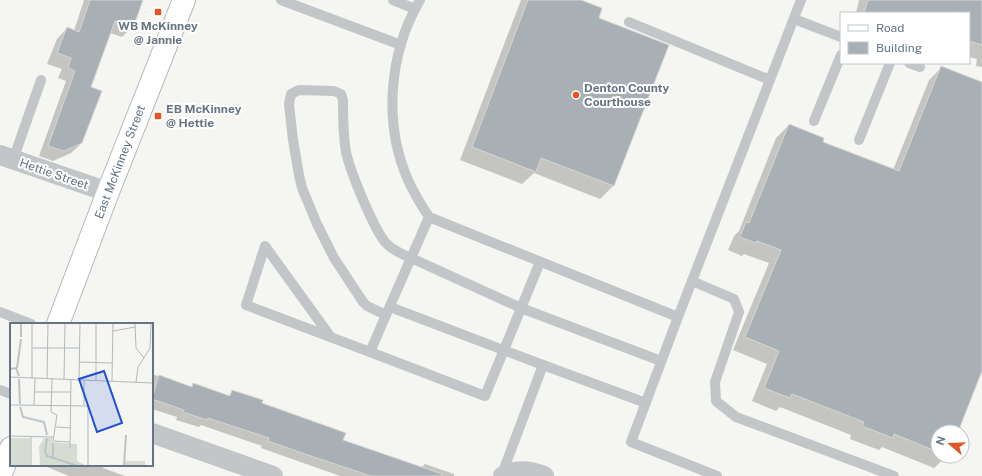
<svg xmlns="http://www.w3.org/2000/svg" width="982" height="476" font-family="'Public Sans',sans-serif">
<rect width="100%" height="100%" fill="#f5f5f1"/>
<g fill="#0003">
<polygon points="84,0 142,0 132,27 122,37 110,33 90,88 82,143 71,153 53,161 39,156 66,81 58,78 62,69 47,64 57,39 67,28 74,31"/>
<polygon points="521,0 578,0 598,18 613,186 600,199 534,173 522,184 460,160"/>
<polygon points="859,0 982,0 982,67 976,66 977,59 969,57 969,13 856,13"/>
<polygon points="942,67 982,83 982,368 957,432 938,432 938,456 947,456 934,468 882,447 879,450 850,439 851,435 780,407 776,411 752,401 767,364 733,350 769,263 744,254 742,256 728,250 734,236 739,231 776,138 789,125 822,142 893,170 929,80"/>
<polygon points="152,374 191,387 194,384 228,396 233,391 342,440 421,468 425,464 454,474 454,476 340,476 261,448 262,446 201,425 199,427 176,420 177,417 152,409"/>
<polygon points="42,465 104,465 103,468 125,476 69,476"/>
</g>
<g fill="#a8b0b6" stroke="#d6d6d4">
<polygon points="90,0 143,0 133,28 115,21 91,87 102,91 82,143 64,151 48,146 75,71 68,68 71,58 57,53 67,27 79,32"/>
<polygon points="528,0 581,0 602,8 599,18 669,45 614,186 541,158 536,172 472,147"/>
<polygon points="868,0 982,0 982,45 969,41 969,13 864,13"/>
<polygon points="941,66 982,82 982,371 958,432 938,432 938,452 894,434 893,438 862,426 864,422 792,394 790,398 764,388 779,351 745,337 781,250 757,241 756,243 740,237 746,222 749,223 789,124 824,138 823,142 899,171"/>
<polygon points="159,375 192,387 193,383 230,396 232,390 263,400 262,403 346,433 343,440 442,474 442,476 371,476 305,454 268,441 269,438 208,418 207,420 183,412 184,410 152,399"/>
</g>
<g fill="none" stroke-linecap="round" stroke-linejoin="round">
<defs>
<g id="secondary">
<polyline points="58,324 108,192 184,0"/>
<polyline points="0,476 11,448"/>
</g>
</defs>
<use href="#secondary" stroke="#b4b9be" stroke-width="24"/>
<g stroke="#c2c6c9" stroke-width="10">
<polyline points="281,0 401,45"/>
<polyline points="393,0 415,9"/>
<path d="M420,0C389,53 383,123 408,180C414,193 421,205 429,217L678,317L801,0"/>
<polyline points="794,19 841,37"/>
<polyline points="629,22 770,80"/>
<polyline points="909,63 920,67"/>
<polyline points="814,121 841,55"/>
<polyline points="859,140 890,63"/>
<polyline points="13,160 41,80"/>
<path d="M429,217L386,315L367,306L363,302L334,258L317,224L302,188L299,175L293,140L289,104L291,94L299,90L334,91L341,94L343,100C343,118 343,135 346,152C350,171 373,227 385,242C392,250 401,254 411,258L521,308L661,361"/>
<polyline points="692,281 734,299 739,312 715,382 716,401 736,417 894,476"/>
<polyline points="390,307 543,365"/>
<polyline points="0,312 31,324"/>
<polyline points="678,317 631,442 717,476"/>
<polyline points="330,336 265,246 246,305 370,352 386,315"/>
<polyline points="370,352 485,396 540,262"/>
<polyline points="0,390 11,394"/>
<polyline points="506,474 505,466 543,365 646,403"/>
</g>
<g stroke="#c2c6c9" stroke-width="20">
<polyline points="0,155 108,192"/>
<polyline points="152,433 273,476"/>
<path d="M503,476C516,469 531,471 544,476"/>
</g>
<use href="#secondary" stroke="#fff" stroke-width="22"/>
</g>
<g fill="#e05627" stroke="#fff" stroke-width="1.5">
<rect x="154" y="8" width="8" height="8" rx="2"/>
<circle cx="576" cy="95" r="4"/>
<rect x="154" y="112" width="8" height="8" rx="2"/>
</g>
<g text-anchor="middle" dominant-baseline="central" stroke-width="4" stroke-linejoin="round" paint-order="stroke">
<g font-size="12" font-weight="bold" fill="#647482" stroke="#fff" text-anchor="start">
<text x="158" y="26" text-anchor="middle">WB McKinney<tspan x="158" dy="14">@ Jannie</tspan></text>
<text x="584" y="88">Denton County<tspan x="584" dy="14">Courthouse</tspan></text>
<text x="166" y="109">EB McKinney<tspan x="166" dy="14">@ Hettie</tspan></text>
</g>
<g font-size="12" fill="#647482" stroke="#fff">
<text transform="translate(120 162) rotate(-69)">East McKinney Street</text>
<text transform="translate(54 174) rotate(19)">Hettie Street</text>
</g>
</g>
<g transform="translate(10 323)">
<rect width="143" height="143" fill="#f5f5f1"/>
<path d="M0,115H20V142H0ZM34,115H42V119L67,121V138L77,143H30L29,124ZM116,138H135V143H114Z" fill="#d6dcd2"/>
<path fill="none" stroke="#bac4c9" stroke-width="2" d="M11,14V0M7,45L11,16M0,46L6,45L9,53M9,56L10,81M10,84L13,94L34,99L37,112M37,115L35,129L37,133L68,143M43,135V120M114,143L116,112"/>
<path fill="none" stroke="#b2b9be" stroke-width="1" d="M125,0L126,25L134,35M103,8L125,4M22,25H70M69,39L102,40M0,54L143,60M22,55V0M37,55L38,0M42,56L41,89L47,92L43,118L60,119M54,56L55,0M69,56L70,0M86,57V0M102,58L103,0M126,59L128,44L140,25L141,0M24,69H61M0,82L78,83V143M24,82L25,55M74,82V57M46,104L61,105M0,113L43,114M60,125L61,56M21,143V114"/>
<path fill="#1d4ed8" fill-opacity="0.15" stroke="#1d4ed8" stroke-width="2" d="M94,48L112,100L87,109L69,56Z"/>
<rect width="143" height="143" fill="none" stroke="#647482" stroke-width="2"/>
</g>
<rect x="840" y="12" width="130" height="52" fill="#ffffff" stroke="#c1c7cd"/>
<rect x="848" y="25" width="20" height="6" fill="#ffffff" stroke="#c1c7cd"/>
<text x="876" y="32" font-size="12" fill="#647482">Road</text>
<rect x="848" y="42" width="20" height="12" fill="#a8b0b6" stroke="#c1c7cd"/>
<text x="876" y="52" font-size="12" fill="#647482">Building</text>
<g transform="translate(950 444) rotate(289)"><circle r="19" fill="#ffffff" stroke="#c1c7cd"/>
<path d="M0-3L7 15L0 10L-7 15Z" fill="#e05627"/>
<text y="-6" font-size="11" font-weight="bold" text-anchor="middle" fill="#647482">N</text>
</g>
</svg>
